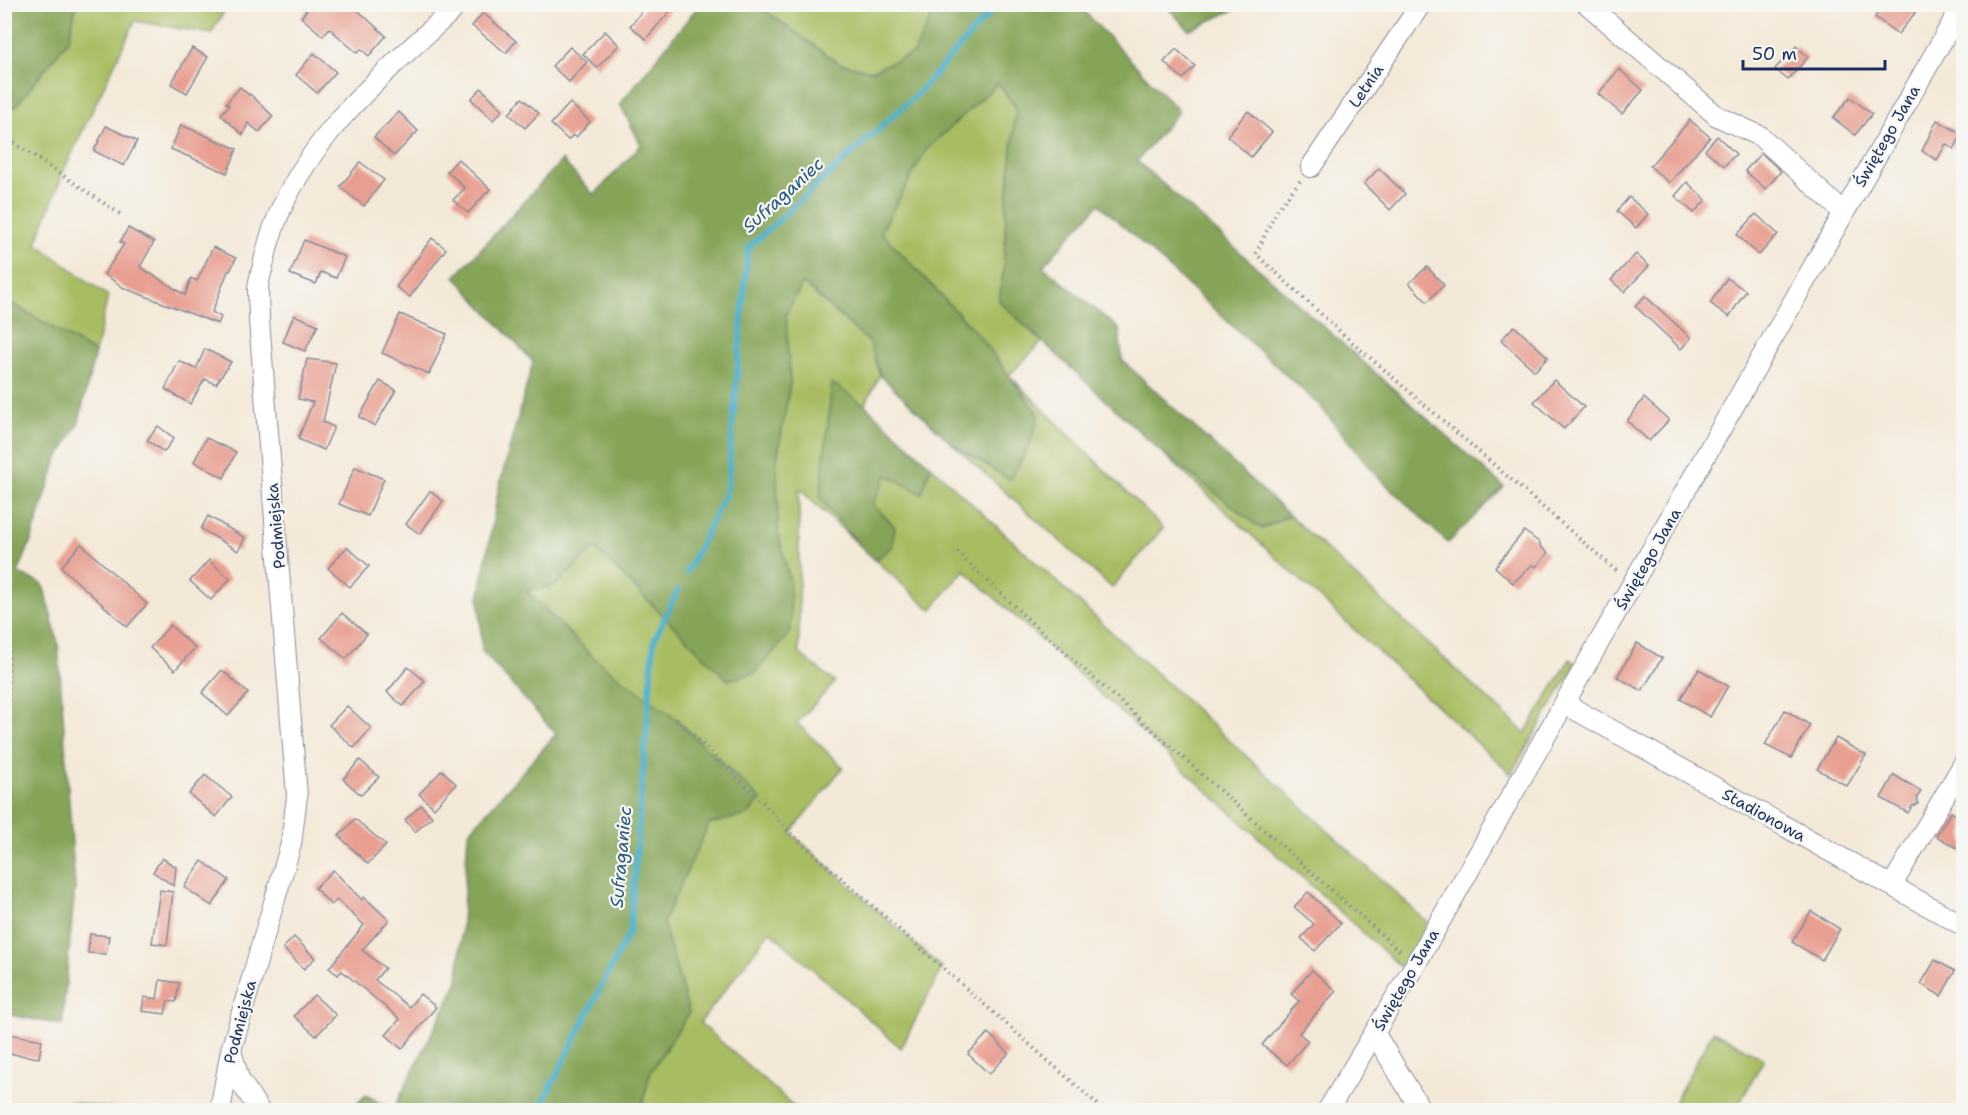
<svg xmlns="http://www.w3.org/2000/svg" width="1968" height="1115" font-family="'Shantell Sans',sans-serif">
<rect width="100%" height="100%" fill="#f6f6f2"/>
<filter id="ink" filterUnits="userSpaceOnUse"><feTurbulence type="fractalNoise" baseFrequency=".0167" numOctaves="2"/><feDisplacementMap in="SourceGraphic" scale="12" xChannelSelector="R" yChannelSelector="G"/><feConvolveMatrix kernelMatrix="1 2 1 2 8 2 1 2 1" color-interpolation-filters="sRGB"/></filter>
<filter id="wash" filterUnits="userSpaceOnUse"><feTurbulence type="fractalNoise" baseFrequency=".008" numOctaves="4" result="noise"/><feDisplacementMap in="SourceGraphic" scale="24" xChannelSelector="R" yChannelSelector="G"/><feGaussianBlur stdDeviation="1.35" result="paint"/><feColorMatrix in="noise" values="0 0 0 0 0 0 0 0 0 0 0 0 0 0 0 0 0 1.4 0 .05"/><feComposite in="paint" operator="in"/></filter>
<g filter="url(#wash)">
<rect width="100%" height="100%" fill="#f4e9d8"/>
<g fill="#a8bd62" stroke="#627660" stroke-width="1.5">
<polygon points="76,5 228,5 211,34 135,21 66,166 36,243 108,296 95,353 5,299 5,109 15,107 69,39"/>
<polygon points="757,5 937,5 914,53 871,71 839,63"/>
<polygon points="998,83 1016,107 1006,210 1004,265 999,301 1042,342 1009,375 1163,528 1112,588 951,443 1010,480 1039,414 980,337 881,232 926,150"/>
<polygon points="803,283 870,343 880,375 865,405 832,384 820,498 858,544 799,489 799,653 835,682 797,723 843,767 791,833 942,968 901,1048 770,931 700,1023 798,1110 641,1110 650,1073 689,1013 663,922 709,823 747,815 761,800 676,719 597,661 526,590 554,586 595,548 728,680 790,581 778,533 777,459 790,383 786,314"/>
<polygon points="1158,449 1262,529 1289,515 1525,733 1570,659 1576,664 1511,774"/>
<polygon points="931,466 1428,923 1402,968 964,570 931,610 875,560 892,547 873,504 887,474 922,494"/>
<polygon points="1713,1031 1764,1059 1736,1110 1670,1110"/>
</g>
<g fill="#86a458" stroke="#506a5b" stroke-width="1.5">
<polygon points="4,5 76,5 69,39 15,107 5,109"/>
<polygon points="699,5 757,5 839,63 871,71 914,53 937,5 1083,5 1081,8 1179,111 1137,161 1504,487 1448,543 1376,475 1320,406 1099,204 1043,266 1119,329 1122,360 1289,515 1262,529 1158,449 999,301 1004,265 1006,210 1016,108 998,83 926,150 881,232 980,337 1039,415 1030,445 1010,480 951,443 880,375 870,343 803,283 786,314 790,383 777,459 778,533 790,581 791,632 755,673 728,680 595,548 554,586 526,591 597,661 676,719 761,800 747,815 709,824 663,922 689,1013 650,1073 641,1110 350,1110 366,1095 393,1110 458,981 468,833 556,734 482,651 479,598 499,487 533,362 455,277 562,160 594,195 641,145 620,104"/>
<polygon points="1165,5 1245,5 1189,30"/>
<polygon points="4,299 95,353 78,425 57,460 31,541 18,573 43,584 58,643 75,887 62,1025 5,1014"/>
<polygon points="832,383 865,405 931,466 922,494 887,475 873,504 895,527 892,547 875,560 858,544 820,498"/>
<polygon points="69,1102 120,1110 68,1110"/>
</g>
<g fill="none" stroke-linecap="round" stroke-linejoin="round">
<g stroke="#43aac2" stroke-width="6">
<polyline points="687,572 727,490 748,248 916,95 998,4"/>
<polyline points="539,1110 630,930 654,640 678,590"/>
</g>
</g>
<g id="blocks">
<g fill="#e89e90">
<polygon points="311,4 351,4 386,36 369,56 361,49 357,53 329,28 323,36 301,17"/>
<polygon points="648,4 676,4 646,39 630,26"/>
<polygon points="1885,4 1904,4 1915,13 1898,34 1875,17"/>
<polygon points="483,13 516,41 506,53 472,26"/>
<polygon points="605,31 619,45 597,68 583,54"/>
<polygon points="1796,46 1808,57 1788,80 1775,69"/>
<polygon points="570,47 587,62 569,82 552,66"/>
<polygon points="192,48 208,57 187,93 171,84"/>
<polygon points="1176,49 1195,66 1183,79 1164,62"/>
<polygon points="314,53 336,72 317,93 296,75"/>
<polygon points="1619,69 1643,90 1622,114 1598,94"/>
<polygon points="240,87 249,95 250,94 273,116 259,132 248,123 243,135 221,115 229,105 226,103"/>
<polygon points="481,88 503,110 493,120 471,99"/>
<polygon points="1850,97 1872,114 1855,135 1833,118"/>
<polygon points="522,98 539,113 525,128 509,114"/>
<polygon points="570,103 590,122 576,137 573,135 568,140 551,124"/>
<polygon points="1248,111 1272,132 1251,157 1227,136"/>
<polygon points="399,112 418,131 394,156 374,137"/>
<polygon points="1690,120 1710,137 1669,183 1650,166"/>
<polygon points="1937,120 1962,134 1954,149 1946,144 1937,160 1922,151"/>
<polygon points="181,125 237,149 227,173 171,149"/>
<polygon points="106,126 137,141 124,166 94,151"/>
<polygon points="1717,136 1736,154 1724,166 1705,150"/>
<polygon points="1761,153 1781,171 1766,189 1745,171"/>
<polygon points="458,159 490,189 468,213 453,200 465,188 447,171"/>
<polygon points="360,162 384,180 364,206 340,187"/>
<polygon points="1379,168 1405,194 1390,210 1364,184"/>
<polygon points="1687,182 1706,200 1694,213 1675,196"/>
<polygon points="1629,197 1648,214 1636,228 1617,211"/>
<polygon points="1756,214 1778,234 1759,255 1737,235"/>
<polygon points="128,228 154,242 140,267 185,295 191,278 197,281 213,247 236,258 230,271 228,271 212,312 221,317 218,324 124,288 104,274 124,244 120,242"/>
<polygon points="432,238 446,249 410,297 396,287"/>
<polygon points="304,240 345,257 336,278 321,272 316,284 290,274"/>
<polygon points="1636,254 1649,266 1624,292 1611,280"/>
<polygon points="1427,267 1444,285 1427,302 1409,283"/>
<polygon points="1727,278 1746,291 1729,317 1710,303"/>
<polygon points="1645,296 1691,338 1681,349 1635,306"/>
<polygon points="400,314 447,334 429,374 382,353"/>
<polygon points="294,315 318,325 305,351 283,342"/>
<polygon points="1514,326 1548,357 1535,371 1501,340"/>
<polygon points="205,349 231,362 216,384 205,379 190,404 165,389 179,361 196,369"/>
<polygon points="307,359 336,363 323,422 334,427 324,450 298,439 313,402 298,399"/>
<polygon points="1554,380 1584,407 1564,429 1534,402"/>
<polygon points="380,381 396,390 375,426 359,417"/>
<polygon points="1644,398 1669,420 1649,441 1627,421"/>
<polygon points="158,426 174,438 164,452 147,440"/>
<polygon points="206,438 236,452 224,478 194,462"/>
<polygon points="355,467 384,479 368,516 339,504"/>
<polygon points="430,491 443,501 420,534 406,524"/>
<polygon points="208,516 245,538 238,551 201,529"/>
<polygon points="1524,531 1540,543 1540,546 1548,553 1536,567 1533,564 1513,583 1495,567"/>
<polygon points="81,544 147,604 127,627 61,567"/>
<polygon points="347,547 369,566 350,587 328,568"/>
<polygon points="209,560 230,579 211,600 190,581"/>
<polygon points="342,613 367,634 346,659 321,638"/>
<polygon points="170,625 195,648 175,670 150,648"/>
<polygon points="1637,643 1662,658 1642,691 1617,677"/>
<polygon points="408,667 425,681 403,706 387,692"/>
<polygon points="1699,669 1728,686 1710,717 1680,699"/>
<polygon points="222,670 248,693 228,716 202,693"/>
<polygon points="347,706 371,728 354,748 329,725"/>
<polygon points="1785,710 1810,725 1791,758 1765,745"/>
<polygon points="1836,738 1866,755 1847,786 1817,769"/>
<polygon points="360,760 379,777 361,795 343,779"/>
<polygon points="442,770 456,784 434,808 419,794"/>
<polygon points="205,775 232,797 216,817 189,794"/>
<polygon points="1894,775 1921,791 1917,798 1918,804 1912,806 1908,813 1881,798"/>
<polygon points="421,805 432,817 415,832 405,820"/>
<polygon points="1951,812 1964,819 1964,852 1936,836"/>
<polygon points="355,819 386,845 368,864 339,836"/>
<polygon points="162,858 176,867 174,886 153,872"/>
<polygon points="202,861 229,880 212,906 184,887"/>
<polygon points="333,870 362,900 364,897 389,920 362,950 385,968 375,980 409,1007 420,994 436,1007 402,1049 386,1035 400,1019 342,971 338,975 329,968 364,925 337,900 331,905 315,888"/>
<polygon points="160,890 173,892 167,945 152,943"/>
<polygon points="1308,892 1341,923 1315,951 1301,938 1314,924 1294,907"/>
<polygon points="1811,911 1840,929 1822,960 1792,942"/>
<polygon points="90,934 109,936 106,954 88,953"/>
<polygon points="294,937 315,958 304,969 283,948"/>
<polygon points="1935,960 1955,971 1941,996 1921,984"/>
<polygon points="1312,970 1336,991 1299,1033 1308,1041 1287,1065 1262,1045 1299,1001 1291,994"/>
<polygon points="160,980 179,983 176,1002 168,1001 165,1014 142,1011 144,997 157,999"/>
<polygon points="314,995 336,1015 316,1036 294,1016"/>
<polygon points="988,1033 1009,1053 989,1074 968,1054"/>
<polygon points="9,1034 42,1040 39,1058 6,1053"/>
</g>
</g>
</g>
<g filter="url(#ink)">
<use href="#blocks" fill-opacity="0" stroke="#888c9b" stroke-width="1.5"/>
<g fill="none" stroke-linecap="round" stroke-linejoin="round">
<defs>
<g id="minor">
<polyline points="1587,4 1717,116 1760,136 1843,212"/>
<polyline points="1311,167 1421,4"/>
<polyline points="1565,704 1964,926"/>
<polyline points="1892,885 1964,763"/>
<polyline points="1375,1034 1421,1110"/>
<polyline points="232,1054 239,1079 259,1110"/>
<path d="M220,1110L231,1050L291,844L297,796L259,320C259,310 258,299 258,288C259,278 263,267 265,257C289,149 382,76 459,4"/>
<polyline points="1328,1110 1415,965 1963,4"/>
</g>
</defs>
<use href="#minor" stroke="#888c9b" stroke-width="22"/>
<g stroke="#888c9b" stroke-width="4" stroke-dasharray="1.5 4.5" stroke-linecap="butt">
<polyline points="4,136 123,216"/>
<polyline points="1300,181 1276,211 1256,254 1346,337 1618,572"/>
<polyline points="4,507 9,553 8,801 4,830"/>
<polyline points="957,552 1031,622 1402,953"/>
<polyline points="676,719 761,800 790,833 1104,1110"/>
</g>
<use href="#minor" stroke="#fff" stroke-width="20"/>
</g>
</g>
<g text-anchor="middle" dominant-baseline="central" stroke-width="4.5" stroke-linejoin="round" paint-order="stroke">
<g font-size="16" fill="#1b2f5e" stroke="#f6f6f2">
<text transform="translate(1366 86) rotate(-56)">Letnia</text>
<text transform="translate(1887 136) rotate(-60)">Świętego Jana</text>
<text transform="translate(276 526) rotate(-95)">Podmiejska</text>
<text transform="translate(1648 559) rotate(-60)">Świętego Jana</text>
<text transform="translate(1764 815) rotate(29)">Stadionowa</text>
<text transform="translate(1406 980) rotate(-60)">Świętego Jana</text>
<text transform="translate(240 1022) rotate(-75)">Podmiejska</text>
</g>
<g font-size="18" font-style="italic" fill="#295a81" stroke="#f6f6f2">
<text transform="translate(783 195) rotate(-42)">Sufraganiec</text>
<text transform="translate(621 857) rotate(-85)">Sufraganiec</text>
</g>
</g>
<rect width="1968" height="1115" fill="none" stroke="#f6f6f2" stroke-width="24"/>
<path d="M1743 60v9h142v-9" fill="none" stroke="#1b2f5e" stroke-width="3"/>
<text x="1752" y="60" font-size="18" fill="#1b2f5e" stroke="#f6f6f2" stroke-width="4.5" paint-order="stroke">50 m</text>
</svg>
